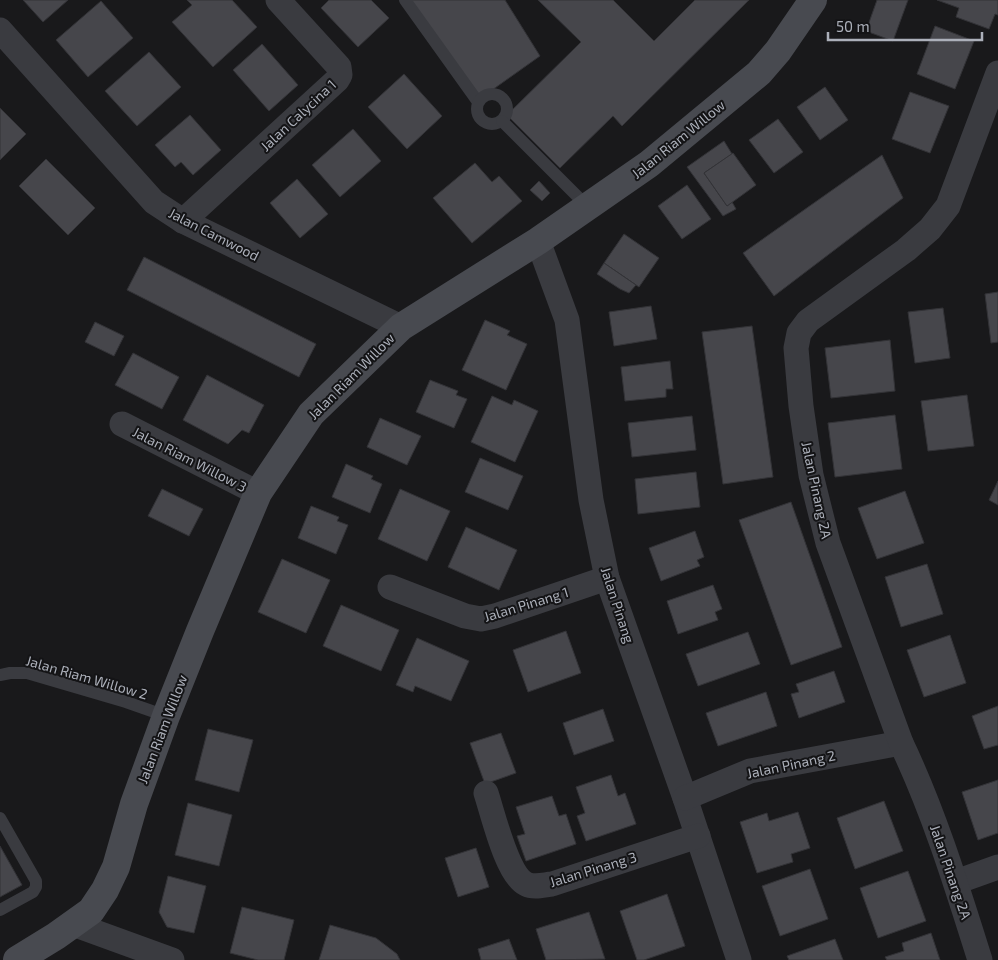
<svg xmlns="http://www.w3.org/2000/svg" width="998" height="960" font-family="'Exo 2',sans-serif">
<rect width="100%" height="100%" fill="#19191b"/>
<g fill="#46464b" stroke="#333337">
<polygon points="23,0 68,0 43,22"/>
<polygon points="187,0 232,0 257,27 213,67 172,22 192,5"/>
<polygon points="329,0 371,0 389,18 358,47 321,8"/>
<polygon points="410,0 505,0 540,56 478,100"/>
<polygon points="538,0 613,0 654,41 695,0 749,0 622,126 613,116 560,168 507,115 581,42"/>
<polygon points="877,0 908,0 893,41 866,31"/>
<polygon points="937,0 998,0 998,15 995,14 989,29 956,17 959,8"/>
<polygon points="101,1 133,38 88,77 56,40"/>
<polygon points="935,26 974,41 955,89 917,74"/>
<polygon points="262,44 298,85 269,111 233,70"/>
<polygon points="149,52 181,87 137,126 105,91"/>
<polygon points="404,74 442,116 407,149 368,107"/>
<polygon points="825,87 848,120 820,140 797,107"/>
<polygon points="910,92 949,106 930,153 892,139"/>
<polygon points="0,108 26,134 0,160"/>
<polygon points="190,115 221,150 193,175 181,162 175,167 155,145"/>
<polygon points="778,119 803,152 774,173 749,140"/>
<polygon points="353,129 381,161 340,197 312,165"/>
<polygon points="724,141 732,154 704,173 727,206 732,202 736,209 723,216 687,167"/>
<polygon points="733,153 756,185 727,206 704,173"/>
<polygon points="882,155 903,198 774,296 743,253"/>
<polygon points="46,159 95,208 68,235 19,186"/>
<polygon points="475,163 492,182 499,176 522,201 472,243 433,198"/>
<polygon points="297,179 328,214 300,238 270,203"/>
<polygon points="539,181 550,193 542,201 530,190"/>
<polygon points="687,185 711,219 682,239 658,206"/>
<polygon points="624,234 659,258 639,287 604,263"/>
<polygon points="144,257 316,344 299,377 127,290"/>
<polygon points="604,263 636,285 629,293 620,289 597,274"/>
<polygon points="998,292 998,342 991,343 985,294"/>
<polygon points="651,306 657,339 614,346 609,312"/>
<polygon points="943,308 950,358 915,363 908,312"/>
<polygon points="485,320 510,331 507,335 527,344 506,390 462,370"/>
<polygon points="95,322 124,336 114,356 85,342"/>
<polygon points="752,326 773,477 723,484 702,332"/>
<polygon points="890,340 895,391 831,398 825,348"/>
<polygon points="133,353 179,377 162,409 115,385"/>
<polygon points="670,361 673,389 666,389 666,397 625,401 621,367"/>
<polygon points="207,375 264,405 249,433 242,430 228,444 183,420"/>
<polygon points="430,380 458,391 456,395 467,399 454,428 416,412"/>
<polygon points="967,395 974,446 928,451 921,401"/>
<polygon points="492,396 512,405 514,400 538,411 515,462 471,442"/>
<polygon points="895,415 902,469 835,477 828,423"/>
<polygon points="692,416 696,450 632,457 628,423"/>
<polygon points="380,418 421,436 407,465 367,447"/>
<polygon points="480,458 523,476 508,510 465,492"/>
<polygon points="346,464 373,476 371,479 382,484 370,513 332,497"/>
<polygon points="696,472 700,507 638,514 635,479"/>
<polygon points="998,481 998,505 989,500"/>
<polygon points="162,489 203,509 189,536 148,516"/>
<polygon points="400,489 450,511 427,561 378,539"/>
<polygon points="905,491 924,543 877,559 858,508"/>
<polygon points="791,502 842,647 791,665 739,520"/>
<polygon points="311,506 339,517 337,521 348,525 336,554 298,538"/>
<polygon points="466,527 517,550 499,590 448,567"/>
<polygon points="695,531 704,557 697,560 700,566 661,581 649,548"/>
<polygon points="282,559 330,580 306,633 258,612"/>
<polygon points="927,564 943,614 901,627 885,577"/>
<polygon points="713,585 722,609 715,612 718,620 678,634 667,601"/>
<polygon points="341,605 399,630 381,671 323,646"/>
<polygon points="566,631 581,673 528,692 513,650"/>
<polygon points="748,632 760,664 698,686 686,654"/>
<polygon points="950,635 966,683 924,697 907,650"/>
<polygon points="417,638 469,661 451,701 415,686 413,692 396,685"/>
<polygon points="834,671 845,702 799,718 791,694 799,692 796,684"/>
<polygon points="766,692 777,726 718,746 706,713"/>
<polygon points="998,706 998,745 984,749 972,716"/>
<polygon points="603,709 614,741 574,755 563,723"/>
<polygon points="208,729 253,740 239,792 195,780"/>
<polygon points="501,733 516,773 485,784 470,743"/>
<polygon points="611,775 618,796 625,793 636,824 586,841 577,816 585,813 576,787"/>
<polygon points="998,780 998,833 978,840 962,792"/>
<polygon points="552,796 559,816 566,814 576,844 526,861 517,836 525,834 516,807"/>
<polygon points="884,801 903,851 855,869 837,818"/>
<polygon points="188,803 232,815 219,866 175,855"/>
<polygon points="798,812 810,848 791,854 793,862 757,873 740,822 767,813 769,821"/>
<polygon points="0,846 22,885 0,897"/>
<polygon points="476,848 489,887 458,897 445,858"/>
<polygon points="810,869 828,919 780,936 762,886"/>
<polygon points="908,871 926,921 878,938 860,888"/>
<polygon points="168,876 206,886 194,933 167,927 159,912"/>
<polygon points="667,894 685,946 644,960 637,960 620,911"/>
<polygon points="242,907 294,920 284,960 258,960 230,953"/>
<polygon points="589,912 605,959 546,960 536,929"/>
<polygon points="330,925 376,938 397,954 400,960 319,960"/>
<polygon points="931,933 940,960 887,960 885,957 904,951 902,943"/>
<polygon points="509,939 517,960 481,960 478,949"/>
<polygon points="835,939 843,960 789,960 787,956"/>
</g>
<g fill="none" stroke-linecap="round" stroke-linejoin="round">
<g stroke="#3a3b40" stroke-width="12">
<polyline points="405,0 478,102"/>
<circle cx="492" cy="109" r="15"/>
<polyline points="502,121 588,207"/>
<polyline points="0,675 10,673 27,673 126,702 166,716"/>
<polyline points="0,818 36,881 36,887 33,892 0,910"/>
</g>
<g stroke="#3a3b40" stroke-width="25">
<polyline points="0,30 154,202 183,221 401,327"/>
<polyline points="183,221 337,80 340,75 339,67 278,0"/>
<polyline points="538,241 567,320 591,500 607,578 685,798 739,960"/>
<polyline points="122,424 258,493"/>
<polyline points="390,587 465,616 481,619 495,616 607,578"/>
<path d="M486,793C493,814 507,875 526,884C534,888 543,885 552,884L698,836"/>
<polyline points="685,798 750,771 901,743"/>
<polyline points="956,882 998,867"/>
<polyline points="73,924 172,960"/>
<path d="M980,960C957,887 934,812 901,743L828,543L811,475L801,406L796,348L799,333L808,321L906,250L930,229L948,206L998,73"/>
</g>
<polyline stroke="#484a50" stroke-width="28" points="17,960 56,936 91,911 105,890 116,867 134,804 166,716 200,631 258,493 311,414 401,327 538,241 649,164 759,73 778,51 813,0"/>
</g>
<g text-anchor="middle" dominant-baseline="central" stroke-width="4" stroke-linejoin="round" paint-order="stroke">
<g font-size="14" fill="#acb0ba" stroke="#141416">
<text transform="translate(298 115) rotate(-43)">Jalan Calycina 1</text>
<text transform="translate(678 139) rotate(-39)">Jalan Riam Willow</text>
<text transform="translate(214 234) rotate(27)">Jalan Camwood</text>
<text transform="translate(351 376) rotate(-45)">Jalan Riam Willow</text>
<text transform="translate(190 459) rotate(27)">Jalan Riam Willow 3</text>
<text transform="translate(817 490) rotate(78)">Jalan Pinang 2A</text>
<text transform="translate(526 604) rotate(-17)">Jalan Pinang 1</text>
<text transform="translate(618 605) rotate(72)">Jalan Pinang</text>
<text transform="translate(87 677) rotate(16)">Jalan Riam Willow 2</text>
<text transform="translate(162 729) rotate(-69)">Jalan Riam Willow</text>
<text transform="translate(791 764) rotate(-12)">Jalan Pinang 2</text>
<text transform="translate(593 869) rotate(-17)">Jalan Pinang 3</text>
<text transform="translate(951 872) rotate(71)">Jalan Pinang 2A</text>
</g>
</g>
<path d="M828 32v8h154v-8" fill="none" stroke="#acb0ba" stroke-width="2.5"/>
<text x="836" y="32" font-size="15" fill="#acb0ba" stroke="#141416" stroke-width="4" paint-order="stroke">50 m</text>
</svg>
